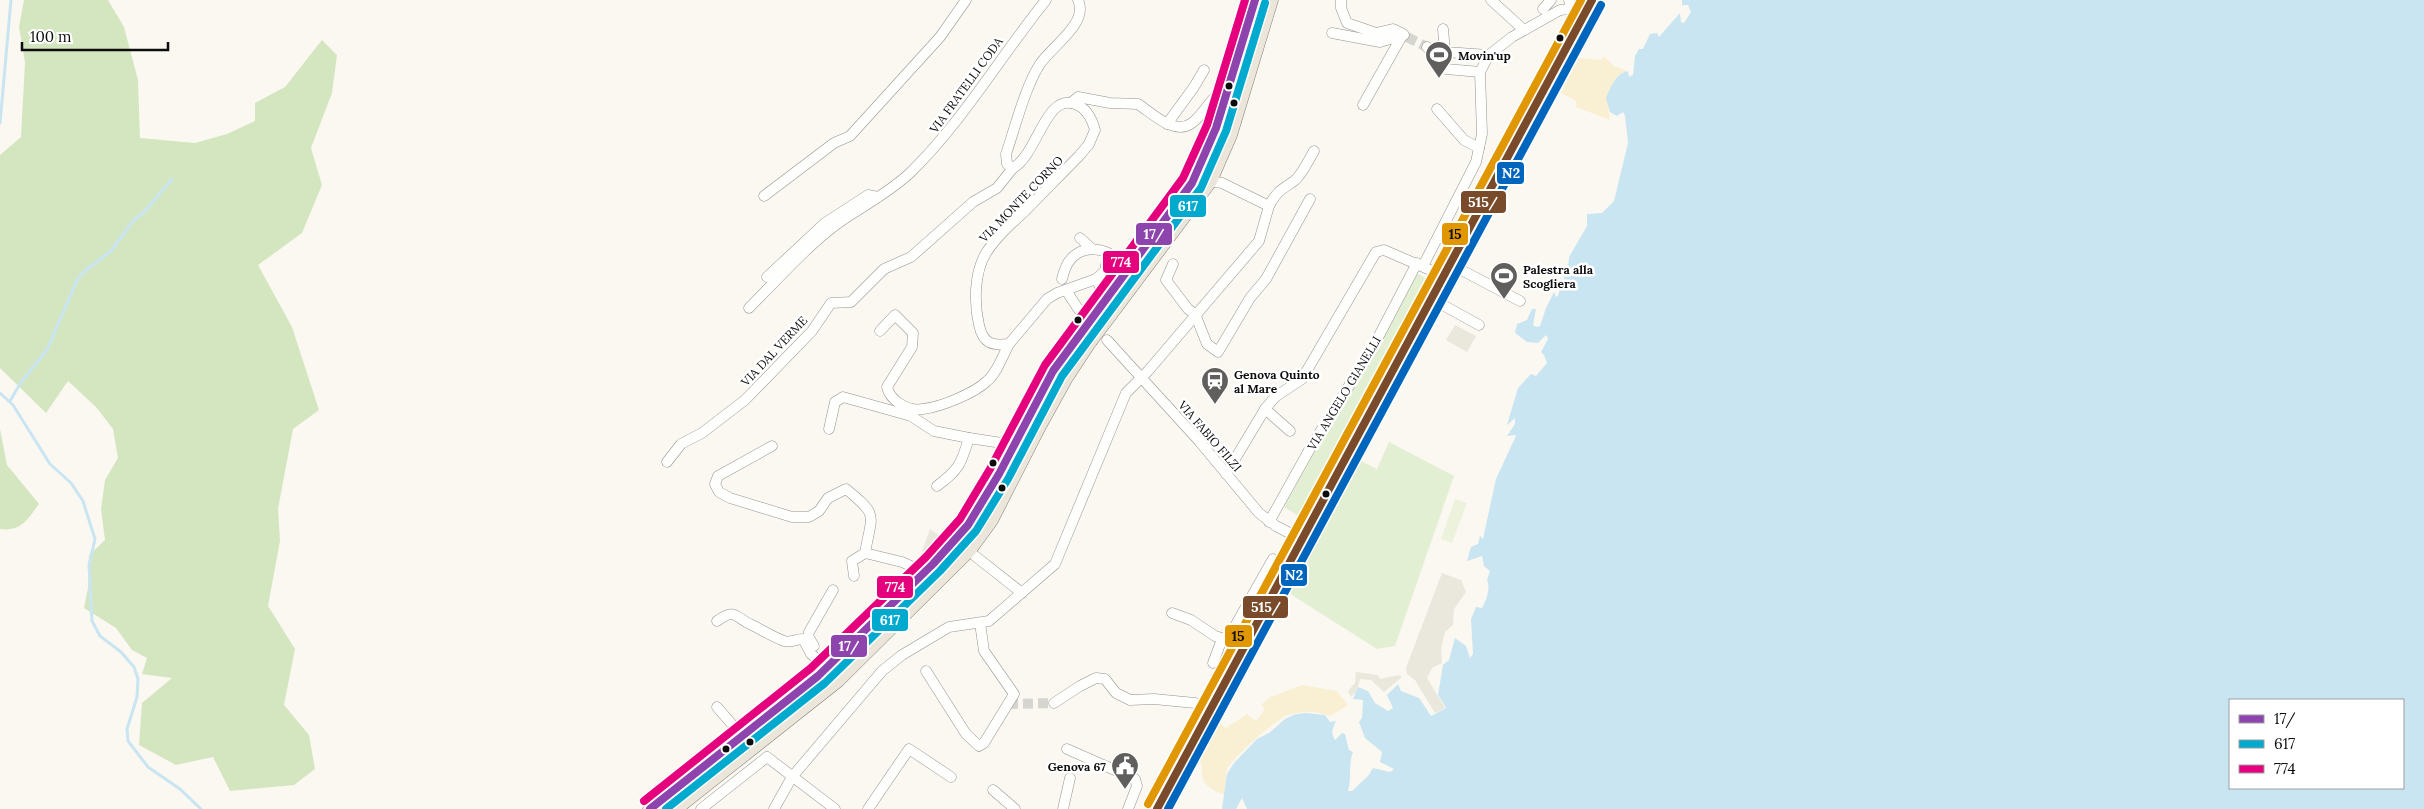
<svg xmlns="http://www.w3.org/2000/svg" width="2424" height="809" font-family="Lora,serif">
<rect width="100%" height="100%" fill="#faf8f1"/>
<g fill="#e3efd2">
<polygon points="1515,117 1520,120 1494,166 1488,163"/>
<polygon points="1485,172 1491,175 1456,239 1450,236"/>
<polygon points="1415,272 1427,279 1299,516 1284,507"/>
<polygon points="1389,442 1454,476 1395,646 1377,649 1292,595 1286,586 1355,458 1377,469"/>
</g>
<g fill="#d4e6c0">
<polygon points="24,0 108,0 124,27 138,80 140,138 195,143 227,134 255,121 255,103 285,87 322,40 337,55 332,93 311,148 322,185 302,233 258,265 292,327 319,410 293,429 278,509 280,541 268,606 295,649 284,705 309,735 315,769 294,785 230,791 213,757 176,765 139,745 142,703 172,678 142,674 147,658 132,650 116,628 84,608 88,588 89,555 105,540 101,509 105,480 118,458 113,429 96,407 68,381 46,413 0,368 0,155 21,137 25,62 19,27"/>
<path d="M0,429L7,465L39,504C28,519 21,532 0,529Z"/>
</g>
<g fill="#f9f0d3">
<polygon points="1604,56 1614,66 1627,71 1611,90 1608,105 1610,120 1576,107 1576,101 1561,93 1579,58 1601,60"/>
<path d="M1302,685L1337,691L1348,705L1330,716C1317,711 1303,711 1288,715C1276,719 1233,757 1227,769C1225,775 1228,779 1230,784L1224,795C1208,788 1200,784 1202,764L1197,760L1217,721L1226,728L1247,714L1256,721L1265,709L1261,705L1270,697Z"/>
</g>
<polygon fill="#edf2dc" points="1455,499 1467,503 1452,543 1441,539"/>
<g fill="#eae7dd">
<polygon points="1455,325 1476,336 1467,352 1446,340"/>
<polygon points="930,529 943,538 921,561 919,560"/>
<polygon points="1442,573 1461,580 1466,592 1454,609 1453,625 1445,632 1441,649 1442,663 1432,668 1427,678 1445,708 1435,713 1415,680 1407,674 1406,668"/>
<polygon points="1356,672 1378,675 1380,679 1399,675 1402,677 1384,692 1371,680 1360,679 1357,691 1351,697 1348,691 1355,683"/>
</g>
<path fill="#c9e5f2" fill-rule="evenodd" d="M1682,0H2424V809H1247L1242,798L1236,809H1222L1227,774L1234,763L1257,739L1269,733L1285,719L1296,714L1307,713L1325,715L1330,722L1336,721C1333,728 1330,733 1335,740L1342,733L1345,734L1349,750L1353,752C1348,765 1352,777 1348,791H1352L1368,776L1373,768L1390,772L1394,769L1380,762L1382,752L1365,738L1359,722L1362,718L1363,700L1353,699L1358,687L1368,691L1375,703L1388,711L1393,708L1387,695L1398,684L1401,691L1419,698L1431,716L1446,708L1438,695L1443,665L1449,660L1455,638L1466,646L1470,658L1473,654L1471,619L1476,607L1482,608C1486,601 1491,588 1487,580L1490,571L1484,566L1482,556L1467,561L1471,547L1478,544L1480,536L1483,539L1496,479L1515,438L1516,435L1507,436L1515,424V418L1507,425L1518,388L1531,374L1536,376L1547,363L1544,355L1541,352L1548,339L1546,335L1538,343L1527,342L1515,333L1517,324L1527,320L1532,309H1536L1533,325L1536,327L1540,326L1546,308L1554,292L1556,297L1558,296C1560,289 1570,263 1569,257L1587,226V214L1602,213L1614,201L1628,143L1625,116L1623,112L1617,116L1610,112L1606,98C1611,87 1615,74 1628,71L1629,77L1633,75L1635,56L1639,49H1643L1650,34L1657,33L1659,37L1680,13L1681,22L1684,23L1691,12L1688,5H1682ZM2230,700H2403V788H2230Z"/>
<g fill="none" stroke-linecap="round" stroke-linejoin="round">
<g stroke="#c9e5f2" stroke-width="3">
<polyline points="0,123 11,0"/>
<polyline points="0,393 13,405 50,464 71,483 83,501 95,539 89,565 92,621 100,636 121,652 134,667 138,679 137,697 127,729 128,741 148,767 180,789 201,809"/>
<polyline points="10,401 21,382 47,350 78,278 86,270 111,251 133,221 145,211 172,179"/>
</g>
<g stroke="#d6d5cf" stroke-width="10" stroke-dasharray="10 5" stroke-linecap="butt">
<polyline points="1407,37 1427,47"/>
<polyline points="1008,704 1054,703"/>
</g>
<defs>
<g id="minor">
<path d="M1078,0C1089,23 1052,46 1040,64C1025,87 1015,128 1006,154L1007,164L1013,168C1038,154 1045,93 1075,104C1087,108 1092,119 1095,130L1089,144L1079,156C1061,174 1043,193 1025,211C1011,224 996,237 986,253C974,273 974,303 979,325C983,343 991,346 1009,344L1047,299L1057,293L1096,279L1105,271L1108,254"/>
<polyline points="1341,0 1341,8 1347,23 1376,33 1393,29 1403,34 1363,105"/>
<polyline points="1491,0 1524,30"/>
<polyline points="1569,0 1571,9"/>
<polyline points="1543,9 1551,0"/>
<polyline points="1443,29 1445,52 1489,55"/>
<polyline points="1332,33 1380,42 1404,35"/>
<polyline points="1427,47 1446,69 1480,72"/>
<path d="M1071,103L1078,97L1110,103L1138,104C1152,113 1174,136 1192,123C1200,117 1207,106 1213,99"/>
<polyline points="1437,109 1464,140 1479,148"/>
<polyline points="1167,124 1194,87 1204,70"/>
<polyline points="764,196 834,143 850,136 940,37 966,0"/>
<path d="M1269,206C1277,191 1281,190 1294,181C1302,175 1309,159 1314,151"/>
<polyline points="1080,238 1092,249"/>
<polyline points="1173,264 1166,280 1188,309 1195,314 1207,344 1218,352 1250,298 1266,279 1310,199"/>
<polyline points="1450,264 1520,301"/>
<polyline points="1423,266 1476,162 1482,134 1480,72 1489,55 1512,37 1560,10 1571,9 1583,16"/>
<polyline points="767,277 825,223 868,195 878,197"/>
<path d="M1062,279C1064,270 1069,258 1078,253C1096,243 1124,256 1128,275"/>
<polyline points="1096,279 1106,298"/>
<polyline points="1069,295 1079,310"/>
<polyline points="1432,299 1479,325"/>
<path d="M749,308C775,282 807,246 837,224C861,207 889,193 911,172C963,121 1000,57 1046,0"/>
<path d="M880,331L895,315L913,333L912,347L887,387C890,401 909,412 923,409C941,407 975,393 987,381C997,373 1003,355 1009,344"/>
<polyline points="1107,340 1199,441 1259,513 1276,526 1301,539"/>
<polyline points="1265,409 1290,431"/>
<polyline points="829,429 835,402 843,397 911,416 934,431 969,438"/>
<path d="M772,446L718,476L715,484L719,492L730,498L792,517H809L819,511L828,498L846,489C879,516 872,513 865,553L902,562L924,572"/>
<polyline points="667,462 681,444 702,433 745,400 812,331 831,303 851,302 884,269 911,257 973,202 997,188 1013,168"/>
<polyline points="1226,474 1265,409 1275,397 1302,379 1376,252 1384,250 1444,276"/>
<path d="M937,486C959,470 961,464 969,438L1002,443L1013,447"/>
<polyline points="1269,522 1312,445 1372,349 1417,263"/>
<polyline points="975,556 1022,593"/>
<polyline points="854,576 852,561 865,553"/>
<polyline points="1172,613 1191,620 1215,636 1225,639 1230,635 1273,559 1285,566"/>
<path d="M717,621C736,607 735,618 752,625C762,630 773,637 784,641C791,643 796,639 803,639L811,654L827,668"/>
<polyline points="814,646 808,636 809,632 833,590"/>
<polyline points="1213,663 1222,639"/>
<polyline points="926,671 966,734 979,746 984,743 1014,694 984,651 980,623"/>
<polyline points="1054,703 1080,686 1096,678 1105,679 1116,693 1130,700 1154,699 1195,703 1208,710"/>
<polyline points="717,707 743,737"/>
<polyline points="1067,749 1135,779 1137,786 1128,809"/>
<polyline points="993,790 1015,809"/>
<polyline points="701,809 767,757 835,809"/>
<polyline points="774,809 792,777 882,671 902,655 949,627 989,621 1055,564 1126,393 1148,371 1259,241 1269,206 1222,183 1210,181"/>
<polyline points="868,809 909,749 951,777"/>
<polyline points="1063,809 1070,778"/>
</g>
<g id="major">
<polyline points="1099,308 1192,183 1216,128 1255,0"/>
<polyline points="1109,316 1210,181 1230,135 1271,0"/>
<path d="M650,809L818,676L955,541C996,490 1020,428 1053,371C1061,358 1070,346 1079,333"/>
<polyline points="675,809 838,680 969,550 991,520 1039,426 1065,379 1090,341"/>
<polyline points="1157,809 1592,0"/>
</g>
</defs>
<use href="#minor" stroke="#949390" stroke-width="11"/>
<use href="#major" stroke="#81807d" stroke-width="15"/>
<use href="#minor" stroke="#fefefd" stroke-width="10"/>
<use href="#major" stroke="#ebe6d9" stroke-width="14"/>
<defs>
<g id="major-bridge">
<polyline points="1079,333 1099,308"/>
<polyline points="1090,341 1109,316"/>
</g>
</defs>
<use href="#major-bridge" stroke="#81807d" stroke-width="15" stroke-linecap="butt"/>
<use href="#major-bridge" stroke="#ebe6d9" stroke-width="14"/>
<defs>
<polyline id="bus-1" points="650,809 818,676 933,564 968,525 999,474 1053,371 1192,183 1216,128 1255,0"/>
<polyline id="bus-2" points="666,809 825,683 940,571 976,531 1008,479 1062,376 1201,188 1226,131 1265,3"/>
<polyline id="bus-3" points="644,801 811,668 926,557 960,519 990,469 1045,365 1183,178 1207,125 1245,0"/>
<polyline id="bus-4" points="1157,809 1592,0"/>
<polyline id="bus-5" points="1168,809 1601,5"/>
<polyline id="bus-6" points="1148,804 1581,0"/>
</defs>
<use href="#bus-1" stroke="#fff" stroke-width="11"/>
<use href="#bus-2" stroke="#fff" stroke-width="11"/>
<use href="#bus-3" stroke="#fff" stroke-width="11"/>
<use href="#bus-4" stroke="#fff" stroke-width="11"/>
<use href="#bus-5" stroke="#fff" stroke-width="11"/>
<use href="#bus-6" stroke="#fff" stroke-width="11"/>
<use href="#bus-1" stroke="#8e44ad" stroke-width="8"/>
<use href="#bus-2" stroke="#00a9ce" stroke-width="8"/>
<use href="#bus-3" stroke="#e5007d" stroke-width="8"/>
<use href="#bus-4" stroke="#7a4b2a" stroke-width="8"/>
<use href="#bus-5" stroke="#0065bd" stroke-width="8"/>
<use href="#bus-6" stroke="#e09701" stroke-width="8"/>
</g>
<defs>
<symbol id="stadium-pin" viewBox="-11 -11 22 30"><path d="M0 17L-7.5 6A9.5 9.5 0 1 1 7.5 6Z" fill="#605f5d" stroke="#fff"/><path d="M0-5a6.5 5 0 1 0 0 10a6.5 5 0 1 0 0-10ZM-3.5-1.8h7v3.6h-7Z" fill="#fff"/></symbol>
<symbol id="station-pin" viewBox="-11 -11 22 30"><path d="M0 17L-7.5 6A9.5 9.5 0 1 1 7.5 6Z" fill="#605f5d" stroke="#fff"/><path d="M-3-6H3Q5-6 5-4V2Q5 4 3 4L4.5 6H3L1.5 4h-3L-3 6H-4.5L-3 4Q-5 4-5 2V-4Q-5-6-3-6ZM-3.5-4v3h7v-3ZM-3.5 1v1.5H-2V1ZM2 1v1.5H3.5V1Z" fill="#fff"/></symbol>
<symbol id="civic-pin" viewBox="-11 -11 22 30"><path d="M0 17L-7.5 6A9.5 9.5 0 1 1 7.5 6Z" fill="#605f5d" stroke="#fff"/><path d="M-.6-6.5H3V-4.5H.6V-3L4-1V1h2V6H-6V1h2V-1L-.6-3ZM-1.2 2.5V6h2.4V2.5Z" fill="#fff"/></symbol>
</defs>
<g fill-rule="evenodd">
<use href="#stadium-pin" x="1423" y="39" width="32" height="43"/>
<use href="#stadium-pin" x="1488" y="260" width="32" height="43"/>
<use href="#station-pin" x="1199" y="365" width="32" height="43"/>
<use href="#civic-pin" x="1109" y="750" width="32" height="43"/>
</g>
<g fill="#0d0d0d" stroke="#fff" stroke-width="2">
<circle cx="1560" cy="38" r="4.5"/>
<circle cx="1229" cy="86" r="4.5"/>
<circle cx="1234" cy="103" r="4.5"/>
<circle cx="1078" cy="320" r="4.5"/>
<circle cx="993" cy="463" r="4.5"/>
<circle cx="1002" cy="488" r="4.5"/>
<circle cx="1326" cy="494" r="4.5"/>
<circle cx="750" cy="742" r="4.5"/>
<circle cx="726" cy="749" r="4.5"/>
</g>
<g text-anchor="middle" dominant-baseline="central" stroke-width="5" stroke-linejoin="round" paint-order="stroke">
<g font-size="12" font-weight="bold" fill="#0d0d0d" stroke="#fff" text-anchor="start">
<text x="1458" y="55">Movin'up</text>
<text x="1523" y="269">Palestra alla<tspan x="1523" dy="14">Scogliera</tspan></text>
<text x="1234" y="374">Genova Quinto<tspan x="1234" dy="14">al Mare</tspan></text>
<text x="1106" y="766" text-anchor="end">Genova 67</text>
</g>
<g font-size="12" fill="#0d0d0d" stroke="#fff">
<text transform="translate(966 85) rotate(-54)">VIA FRATELLI CODA</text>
<text transform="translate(1021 199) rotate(-46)">VIA MONTE CORNO</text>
<text transform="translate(774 351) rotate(-47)">VIA DAL VERME</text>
<text transform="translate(1344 393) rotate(-59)">VIA ANGELO GIANELLI</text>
<text transform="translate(1210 436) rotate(49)">VIA FABIO FILZI</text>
</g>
</g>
<g stroke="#fff" stroke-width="2">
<rect x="1496" y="161" width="29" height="24" rx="5" fill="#0065bd"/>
<rect x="1460" y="190" width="47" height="24" rx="5" fill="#7a4b2a"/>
<rect x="1169" y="194" width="38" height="24" rx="5" fill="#00a9ce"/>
<rect x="1441" y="222" width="28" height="24" rx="5" fill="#e09701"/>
<rect x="1135" y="222" width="38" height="24" rx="5" fill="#8e44ad"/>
<rect x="1102" y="250" width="38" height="24" rx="5" fill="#e5007d"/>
<rect x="1280" y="563" width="28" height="24" rx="5" fill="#0065bd"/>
<rect x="876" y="575" width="38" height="24" rx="5" fill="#e5007d"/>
<rect x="1242" y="595" width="47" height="24" rx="5" fill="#7a4b2a"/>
<rect x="871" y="608" width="38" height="24" rx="5" fill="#00a9ce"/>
<rect x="1224" y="624" width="29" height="24" rx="5" fill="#e09701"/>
<rect x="830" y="634" width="38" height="24" rx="5" fill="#8e44ad"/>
</g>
<g font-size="14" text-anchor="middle" font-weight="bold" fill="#fff">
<text x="1511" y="178">N2</text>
<text x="1483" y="207">515/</text>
<text x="1188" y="211">617</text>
<text x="1154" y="239">17/</text>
<text x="1121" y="267">774</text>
<text x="1294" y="580">N2</text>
<text x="895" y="592">774</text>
<text x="1266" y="612">515/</text>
<text x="890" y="625">617</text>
<text x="849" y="651">17/</text>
</g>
<g font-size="14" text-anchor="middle" font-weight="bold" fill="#111">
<text x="1455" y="239">15</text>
<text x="1238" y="641">15</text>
</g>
<rect x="2229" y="699" width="175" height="90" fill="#ffffff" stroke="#9e9e9e"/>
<rect x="2239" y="715" width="25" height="8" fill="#8e44ad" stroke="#9e9e9e"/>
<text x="2274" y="724" font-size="15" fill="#0d0d0d">17/</text>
<rect x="2239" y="740" width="25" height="8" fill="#00a9ce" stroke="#9e9e9e"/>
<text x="2274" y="749" font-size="15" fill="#0d0d0d">617</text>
<rect x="2239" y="765" width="25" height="8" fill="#e5007d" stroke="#9e9e9e"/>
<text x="2274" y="774" font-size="15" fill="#0d0d0d">774</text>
<path d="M22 42v8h146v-8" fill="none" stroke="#0d0d0d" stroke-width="2.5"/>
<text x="30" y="42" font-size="15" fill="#0d0d0d" stroke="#ffffff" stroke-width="4" paint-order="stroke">100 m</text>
</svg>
